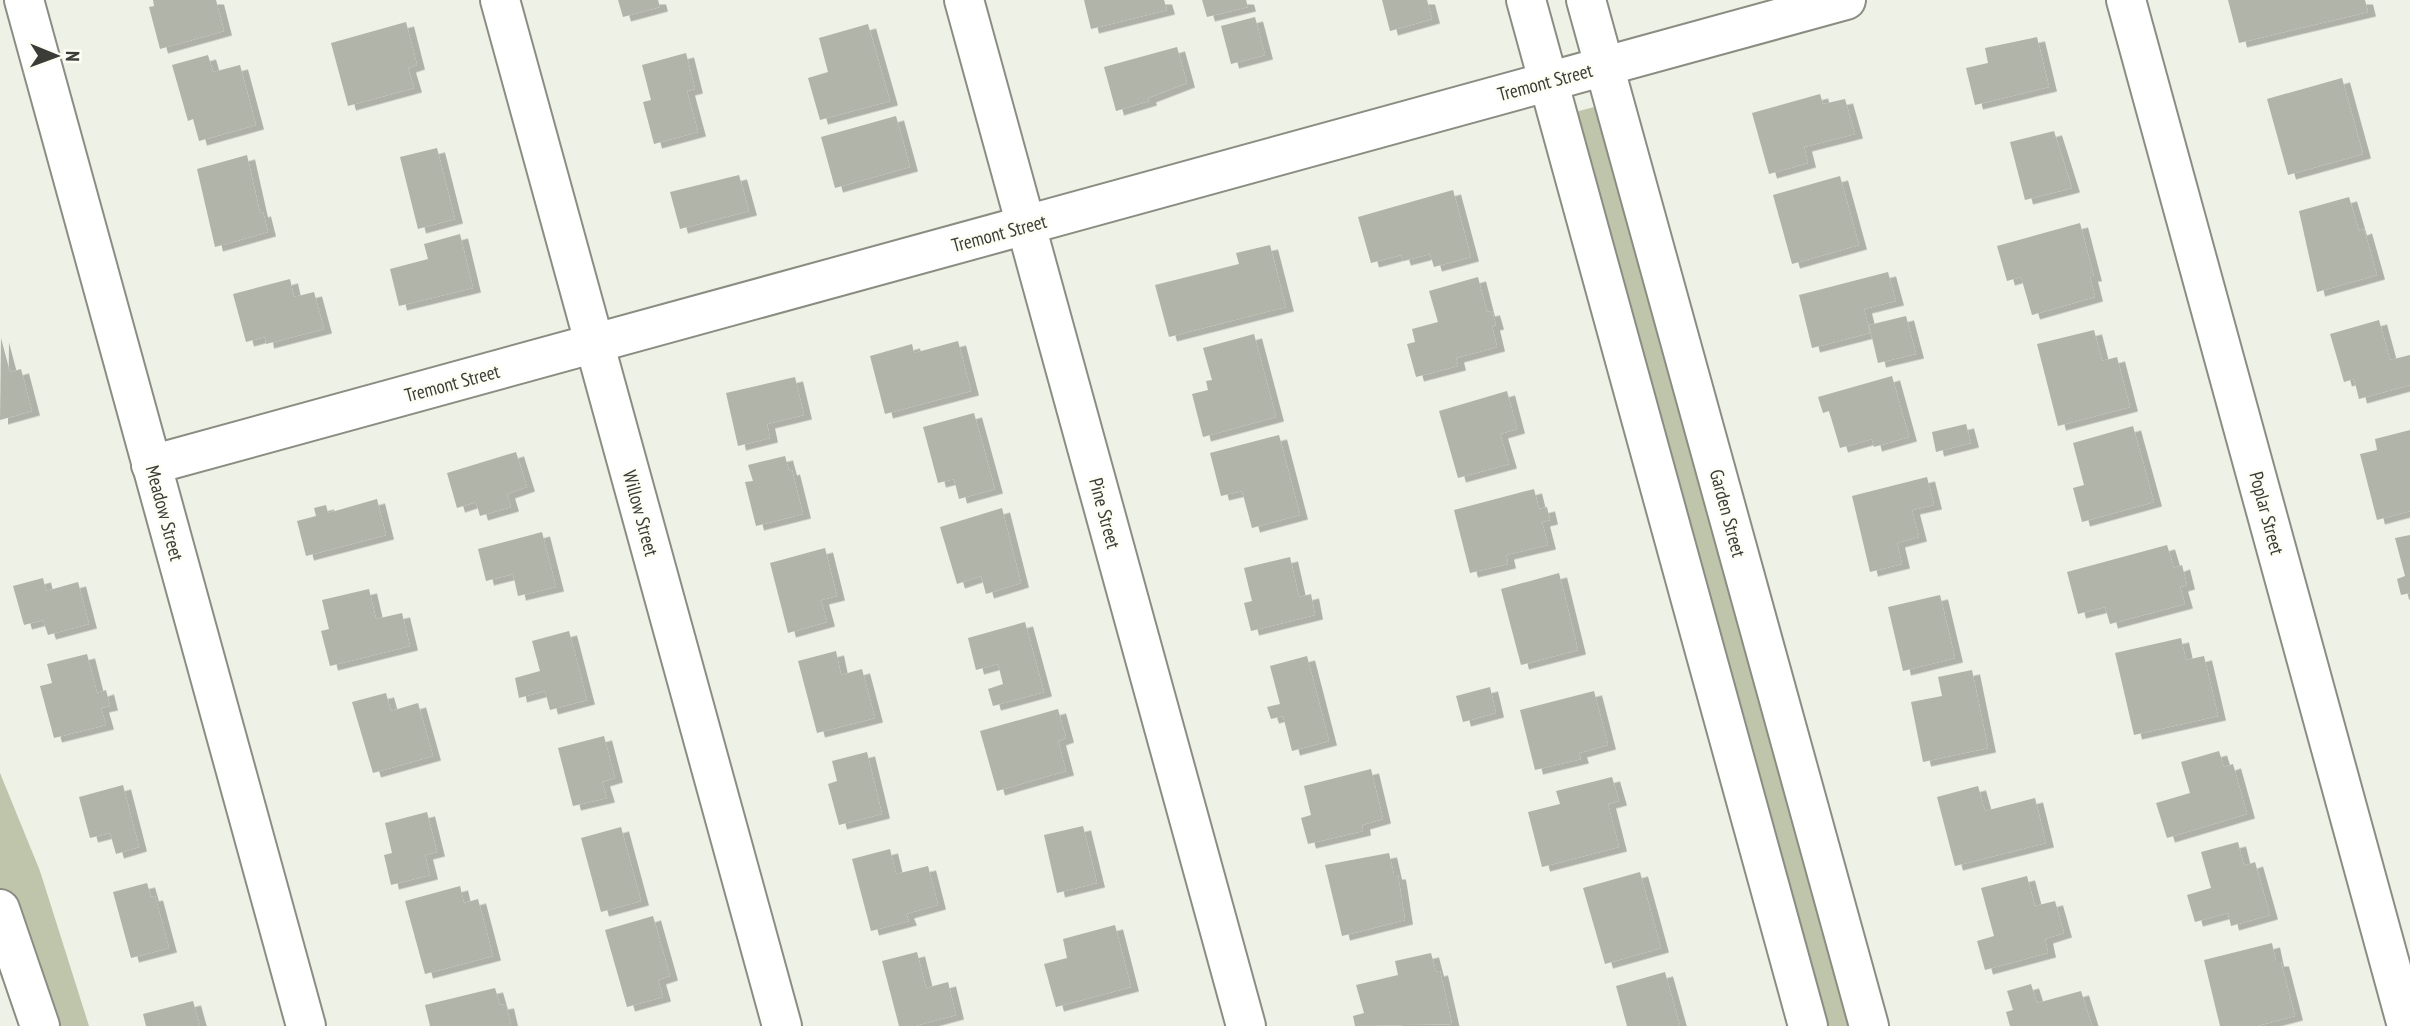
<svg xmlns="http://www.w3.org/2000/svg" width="2410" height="1026" font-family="'PT Sans Narrow',sans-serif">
<defs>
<filter id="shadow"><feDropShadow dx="8" dy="4.5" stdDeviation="0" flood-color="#0004"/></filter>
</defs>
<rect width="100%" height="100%" fill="#eef1e5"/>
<g fill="#bfc5ab">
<polygon points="1609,103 1863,1026 1813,1026 1564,115"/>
<polygon points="0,773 40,871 89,1026 47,1026 0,900"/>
</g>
<g fill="#b1b4a9" filter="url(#shadow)">
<polygon points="153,0 216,0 224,31 160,49 149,7 154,6"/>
<polygon points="618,0 658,0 660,7 623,17"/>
<polygon points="1084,0 1164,0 1167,10 1091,29"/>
<polygon points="1202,0 1246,0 1248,7 1207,17"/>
<polygon points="1382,0 1427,0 1432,19 1390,31"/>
<polygon points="2228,0 2365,0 2368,12 2239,43"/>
<polygon points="1255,17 1265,55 1231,64 1221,26"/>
<polygon points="406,22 417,65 408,68 414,88 348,106 331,43"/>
<polygon points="868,24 890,101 820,120 808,78 828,72 819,38"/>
<polygon points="2037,37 2049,87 1975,105 1966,68 1988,63 1985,48"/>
<polygon points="1177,47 1187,83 1148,98 1149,101 1116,111 1104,67"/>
<polygon points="686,53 695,89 687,91 698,132 654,144 643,102 651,100 642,65"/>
<polygon points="208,55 213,72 240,65 256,125 199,141 193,119 188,121 172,65"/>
<polygon points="2342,78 2363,154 2288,175 2267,99"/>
<polygon points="1820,94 1823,104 1845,99 1855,134 1804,147 1808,163 1769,174 1752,113"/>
<polygon points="896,116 910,167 835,188 821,137"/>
<polygon points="2054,131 2072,188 2025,200 2010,142"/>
<polygon points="437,148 455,219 418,229 400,157"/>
<polygon points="247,155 260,213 263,212 268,232 215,247 197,169"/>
<polygon points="739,175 749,211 680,229 670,192"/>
<polygon points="1840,176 1859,245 1792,264 1773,195"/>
<polygon points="1453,190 1471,257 1434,267 1430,254 1403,261 1401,255 1371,263 1358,217"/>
<polygon points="2349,197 2359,231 2364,229 2377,275 2317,292 2299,211"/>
<polygon points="2080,223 2094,277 2090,277 2095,297 2032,315 2021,277 2007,281 1997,246"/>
<polygon points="460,234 473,288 399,306 390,269 428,259 424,244"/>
<polygon points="1270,245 1286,307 1169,337 1155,285 1239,264 1236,253"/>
<polygon points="1888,272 1896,301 1864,309 1870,333 1812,348 1799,295"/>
<polygon points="1478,277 1487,312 1492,311 1496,325 1492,326 1497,347 1456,358 1458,366 1416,377 1407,344 1415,342 1412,329 1438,322 1429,291"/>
<polygon points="290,279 294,297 314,292 324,329 266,344 265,337 246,342 233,294"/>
<polygon points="1906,316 1916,354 1878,363 1869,325"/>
<polygon points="2379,320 2390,360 2410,355 2410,385 2359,399 2354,379 2344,382 2330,334"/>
<polygon points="2094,330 2102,361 2117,357 2130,407 2058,426 2037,344"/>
<polygon points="1254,334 1276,417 1203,437 1192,394 1208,390 1206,381 1212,380 1203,348"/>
<polygon points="1,338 10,372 21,369 32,411 0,420"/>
<polygon points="958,341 971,391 885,414 870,356 912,344 914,353"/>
<polygon points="1892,376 1909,437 1874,447 1872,439 1840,448 1829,411 1823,413 1818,397"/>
<polygon points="795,377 804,415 767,424 770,438 738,446 726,393"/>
<polygon points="1507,391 1517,429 1500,434 1509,464 1458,478 1439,411"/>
<polygon points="974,413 995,489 959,499 954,479 938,483 923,427"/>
<polygon points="1966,424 1971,443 1936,452 1932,432"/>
<polygon points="2133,426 2154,502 2082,522 2073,488 2084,485 2073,443"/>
<polygon points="2410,430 2410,511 2377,520 2360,454 2377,450 2375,439"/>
<polygon points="1279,435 1300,515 1252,528 1242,491 1221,496 1210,453"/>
<polygon points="516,452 527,487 507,494 511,507 480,516 476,502 457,508 447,473"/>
<polygon points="785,456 789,471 792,470 803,514 756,526 745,482 753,481 748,465"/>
<polygon points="1927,477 1934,505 1912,510 1919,537 1897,543 1902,564 1870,572 1852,496"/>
<polygon points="1534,489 1539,509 1547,507 1550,520 1542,522 1548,545 1506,555 1508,564 1470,573 1454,510"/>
<polygon points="377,499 386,535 306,556 297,521 316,516 314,508 326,505 328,513"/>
<polygon points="1002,508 1021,583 986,594 981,576 957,584 940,527"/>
<polygon points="542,532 556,587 518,596 513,574 486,581 478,549"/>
<polygon points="2410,535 2410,593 2401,595 2397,579 2405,576 2395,538"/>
<polygon points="2167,545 2174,568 2182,565 2187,585 2180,587 2185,604 2110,624 2105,607 2078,614 2067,572"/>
<polygon points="825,548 837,596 821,600 827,622 788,633 770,563"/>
<polygon points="1290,557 1299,597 1311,594 1315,615 1251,631 1244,603 1252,601 1244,568"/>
<polygon points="1559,573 1578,650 1521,665 1501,589"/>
<polygon points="43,578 46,591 78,582 89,624 48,635 43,620 24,625 13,586"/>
<polygon points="369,589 376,619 402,613 410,646 330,666 321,631 329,629 322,600"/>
<polygon points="1940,595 1955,658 1903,671 1888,607"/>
<polygon points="1025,622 1044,692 993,706 988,689 1003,684 998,664 976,670 968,638"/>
<polygon points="569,631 587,700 550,710 545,691 519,698 515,678 540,671 532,641"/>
<polygon points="2181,638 2186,660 2204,656 2218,716 2134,735 2115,653"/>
<polygon points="836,651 841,675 862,669 875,718 817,733 798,661"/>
<polygon points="87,654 97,693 106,690 110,706 101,708 106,725 54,738 40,686 52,683 47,664"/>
<polygon points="1307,656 1329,741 1292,751 1283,716 1271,719 1267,707 1280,704 1270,666"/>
<polygon points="1972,670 1988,748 1923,762 1911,702 1942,696 1938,677"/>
<polygon points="1490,687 1496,713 1463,722 1456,696"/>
<polygon points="1594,691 1608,745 1579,753 1581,759 1535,770 1520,710"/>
<polygon points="386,693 391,711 418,703 433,756 373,773 352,702"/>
<polygon points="1058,709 1066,738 1058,741 1066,771 997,791 980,731"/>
<polygon points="604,736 615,778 602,782 607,798 573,806 558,748"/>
<polygon points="2219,751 2224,767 2233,764 2247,814 2167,838 2156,803 2190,793 2181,762"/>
<polygon points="867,752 882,814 839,825 828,784 837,781 832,761"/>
<polygon points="1371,769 1383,819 1362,825 1363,831 1308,844 1301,818 1311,815 1304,786"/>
<polygon points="1612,777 1619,801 1608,804 1619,847 1542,867 1528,812 1560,804 1556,791"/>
<polygon points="123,785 139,847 116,854 110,833 90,838 79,797"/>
<polygon points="1978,786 1985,811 2035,798 2046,843 1955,866 1937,797"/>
<polygon points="427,812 437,852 425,855 430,875 391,885 384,855 392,853 385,823"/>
<polygon points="1083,826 1097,883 1057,893 1044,835"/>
<polygon points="621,827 641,901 601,912 581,838"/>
<polygon points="2238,842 2244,866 2255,862 2270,915 2231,926 2228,913 2195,922 2187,895 2211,888 2201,852"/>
<polygon points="890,849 896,874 928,866 938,905 906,914 909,921 871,931 852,859"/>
<polygon points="1389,853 1394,875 1398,875 1405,920 1342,936 1325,865"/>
<polygon points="1640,872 1661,948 1605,964 1583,888"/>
<polygon points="2027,876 2035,906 2055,901 2064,933 2045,939 2048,953 1985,970 1977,941 1994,936 1981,888"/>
<polygon points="147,883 151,897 155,896 169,948 131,958 113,892"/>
<polygon points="460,886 464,903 478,899 493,956 425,974 405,901"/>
<polygon points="653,916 670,976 658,980 663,997 627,1007 605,930"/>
<polygon points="1115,925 1131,987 1056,1007 1044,964 1067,958 1063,939"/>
<polygon points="2272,943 2276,962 2281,962 2295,1016 2257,1026 2220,1026 2204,960"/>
<polygon points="917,952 926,988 948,982 956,1015 915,1026 899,1026 882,961"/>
<polygon points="1431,953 1436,972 1440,971 1452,1024 1355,1026 1353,1016 1364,1013 1356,985 1398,975 1395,961"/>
<polygon points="1665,972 1680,1026 1627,1026 1616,986"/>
<polygon points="2031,984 2037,1003 2081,991 2092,1026 2010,1026 2006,1012 2013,1010 2007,991"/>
<polygon points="495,988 500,1005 506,1004 511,1026 430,1026 425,1005"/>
<polygon points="193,1001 200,1026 146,1026 143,1014"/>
</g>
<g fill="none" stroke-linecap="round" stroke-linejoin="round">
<defs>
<g id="minor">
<polyline points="24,0 306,1026"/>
<polyline points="500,0 782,1026"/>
<polyline points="964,0 1246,1026"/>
<polyline points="1526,0 1808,1026"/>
<polyline points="1586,0 1869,1026"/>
<polyline points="2126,0 2407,1026"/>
<polyline points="151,465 1846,0"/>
<polyline points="0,909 40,1026"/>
</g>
</defs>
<use href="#minor" stroke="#8b8d83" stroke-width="42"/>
<use href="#minor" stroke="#fff" stroke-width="38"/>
</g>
<g text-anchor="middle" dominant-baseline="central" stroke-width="5" stroke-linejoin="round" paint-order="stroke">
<g font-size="19" fill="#3b3c38" stroke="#fcfef3">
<text transform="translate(1545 82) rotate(-15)">Tremont Street</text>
<text transform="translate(999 233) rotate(-15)">Tremont Street</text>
<text transform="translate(452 383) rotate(-15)">Tremont Street</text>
<text transform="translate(165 513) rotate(75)">Meadow Street</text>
<text transform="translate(641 513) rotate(75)">Willow Street</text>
<text transform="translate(1105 513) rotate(75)">Pine Street</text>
<text transform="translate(1728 513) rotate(75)">Garden Street</text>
<text transform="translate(2267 513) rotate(75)">Poplar Street</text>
</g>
</g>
<g transform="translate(56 56) rotate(91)" stroke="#fcfef3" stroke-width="5" paint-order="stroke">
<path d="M0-5L12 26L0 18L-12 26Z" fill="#3b3c38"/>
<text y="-10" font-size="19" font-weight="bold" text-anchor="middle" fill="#3b3c38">N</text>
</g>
</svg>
